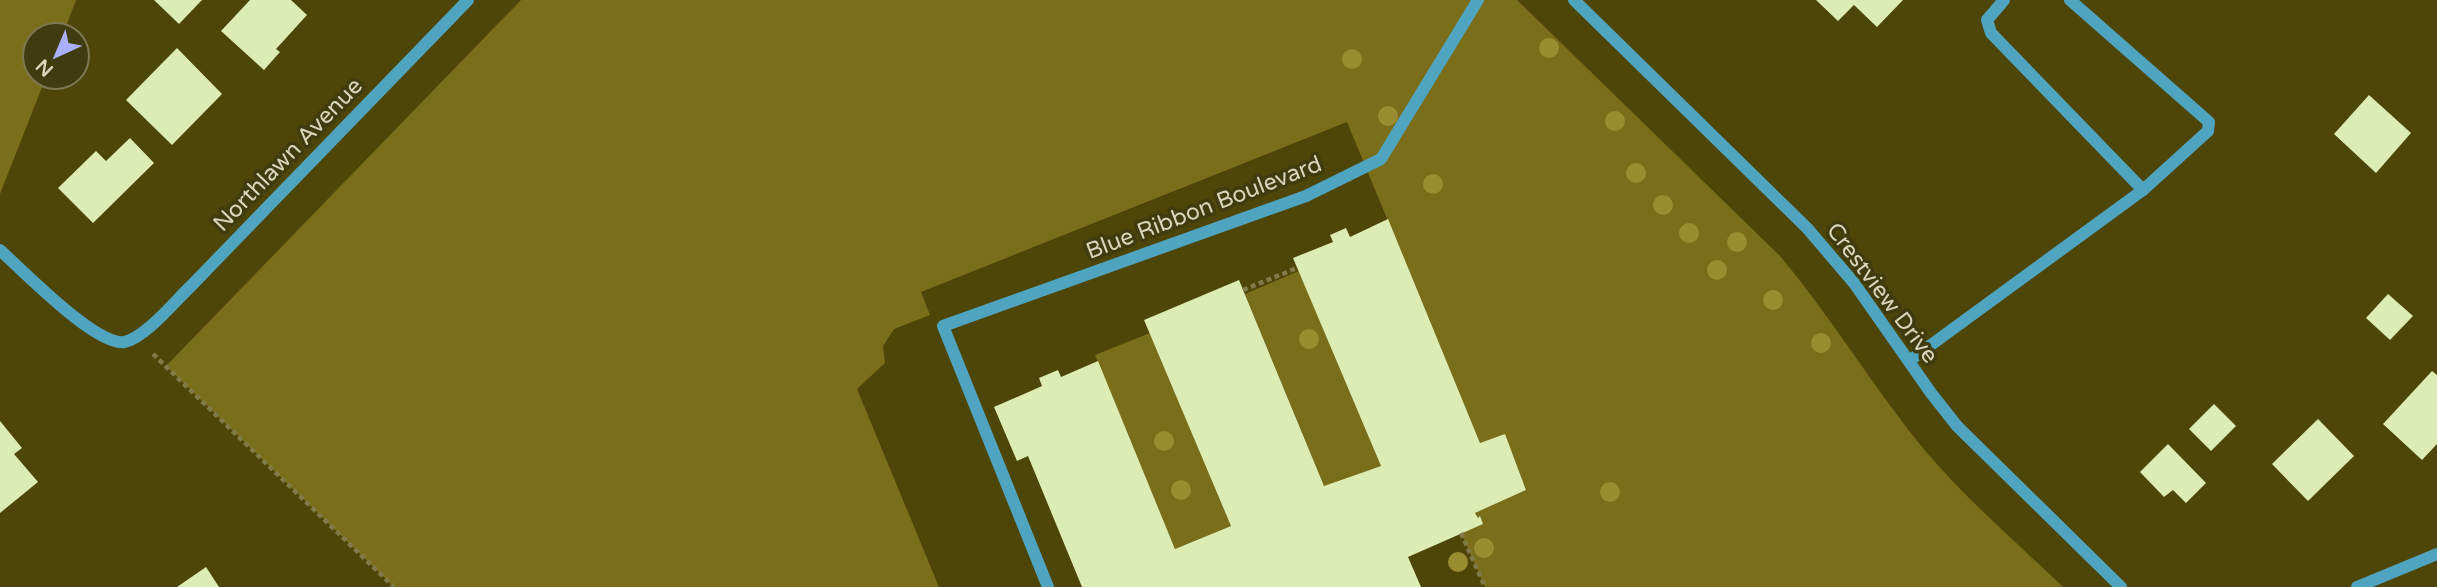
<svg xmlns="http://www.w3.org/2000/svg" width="2437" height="587" font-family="'Varela Round',sans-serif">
<rect width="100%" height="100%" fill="#4e4509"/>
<g fill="#7a6e1a">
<polygon points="0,0 76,0 63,35 35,35 35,77 46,77 0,194"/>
<path d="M521,0H1517L1780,256C1827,312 1865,374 1910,432C1954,489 2011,537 2063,587H1485L1461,533L1483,524L1480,517L1478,518L1475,513L1526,490L1505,435L1480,443L1347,122L921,292L930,315L894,329L883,346L885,363L857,389L939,587H394L166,366Z"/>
<polygon points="1299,271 1381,466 1324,486 1245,294"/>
<polygon points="1150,333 1231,526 1175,549 1095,355"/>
</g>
<g fill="#dcecb3">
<polygon points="154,0 202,0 179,24"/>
<polygon points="250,0 291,0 307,15 276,49 280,52 264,70 221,31"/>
<polygon points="1816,0 1903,0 1877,27 1854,5 1838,21"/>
<polygon points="177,48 222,94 172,145 126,100"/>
<polygon points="2369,95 2411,133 2376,173 2334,134"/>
<polygon points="130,138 154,163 93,223 58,188 96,151 106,161"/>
<polygon points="1388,219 1480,443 1505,434 1526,490 1475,513 1478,518 1480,516 1483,524 1408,557 1421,587 1082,587 1028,456 1017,461 994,407 1042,386 1039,378 1058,370 1061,377 1098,361 1175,549 1231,526 1144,320 1239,280 1324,486 1381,466 1293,258 1333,242 1330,235 1346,228 1350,237"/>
<polygon points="2388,294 2413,316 2390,340 2366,318"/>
<polygon points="2432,371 2437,375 2437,444 2422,460 2383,424"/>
<polygon points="2214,404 2236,426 2211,451 2189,429"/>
<polygon points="2318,419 2354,456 2308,501 2272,464"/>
<polygon points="0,421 22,448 14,454 38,482 0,513"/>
<polygon points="2168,444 2206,483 2186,503 2173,490 2164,497 2140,472"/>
<polygon points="206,567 219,587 177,587"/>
</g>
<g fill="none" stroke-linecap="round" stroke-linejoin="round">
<g stroke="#817a4a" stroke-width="4.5" stroke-dasharray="5 3.5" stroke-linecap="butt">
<polyline points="1243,290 1297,268"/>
<polyline points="153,354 394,587"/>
<polyline points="1461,533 1485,587"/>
</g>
<g stroke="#4fa5bf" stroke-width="12">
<polyline points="1574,0 1807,228 1854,283 1931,393 1957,426 2121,587"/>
<polyline points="2004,0 1987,20 1991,33 2143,190 2208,131 2209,122 2070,0"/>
<path d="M0,250C22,270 96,346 124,342C145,338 175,301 190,287L468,0"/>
<polyline points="1909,361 2143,190"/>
<polyline points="1048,587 943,326 1306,196 1381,159 1478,0"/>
<polyline points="2357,587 2437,554"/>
</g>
</g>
<g fill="#9a8c30">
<circle cx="1549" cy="48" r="10"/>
<circle cx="1352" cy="59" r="10"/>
<circle cx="1388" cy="116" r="10"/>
<circle cx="1615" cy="121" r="10"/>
<circle cx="1636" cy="173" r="10"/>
<circle cx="1433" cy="184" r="10"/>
<circle cx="1663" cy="205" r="10"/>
<circle cx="1689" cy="233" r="10"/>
<circle cx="1737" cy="242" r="10"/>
<circle cx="1717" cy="270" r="10"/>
<circle cx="1773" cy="300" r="10"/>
<circle cx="1309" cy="339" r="10"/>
<circle cx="1821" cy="343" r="10"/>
<circle cx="1164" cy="441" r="10"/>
<circle cx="1181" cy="490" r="10"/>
<circle cx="1610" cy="492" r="10"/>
<circle cx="1484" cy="548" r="10"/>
<circle cx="1458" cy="562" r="10"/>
</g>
<g text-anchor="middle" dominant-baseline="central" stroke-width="7" stroke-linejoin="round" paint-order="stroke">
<g font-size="23" fill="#d9d5b9" stroke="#413b10">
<text transform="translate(288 155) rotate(-46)">Northlawn Avenue</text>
<text transform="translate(1204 208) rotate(-21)">Blue Ribbon Boulevard</text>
<text transform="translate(1882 293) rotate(53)">Crestview Drive</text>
</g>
</g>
<g transform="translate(56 56) rotate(224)"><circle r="33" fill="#413b10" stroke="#7e7954" stroke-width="2"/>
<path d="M0-5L12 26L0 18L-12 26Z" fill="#aab0fb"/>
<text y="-10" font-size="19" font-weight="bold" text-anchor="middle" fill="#d9d5b9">N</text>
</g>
</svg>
